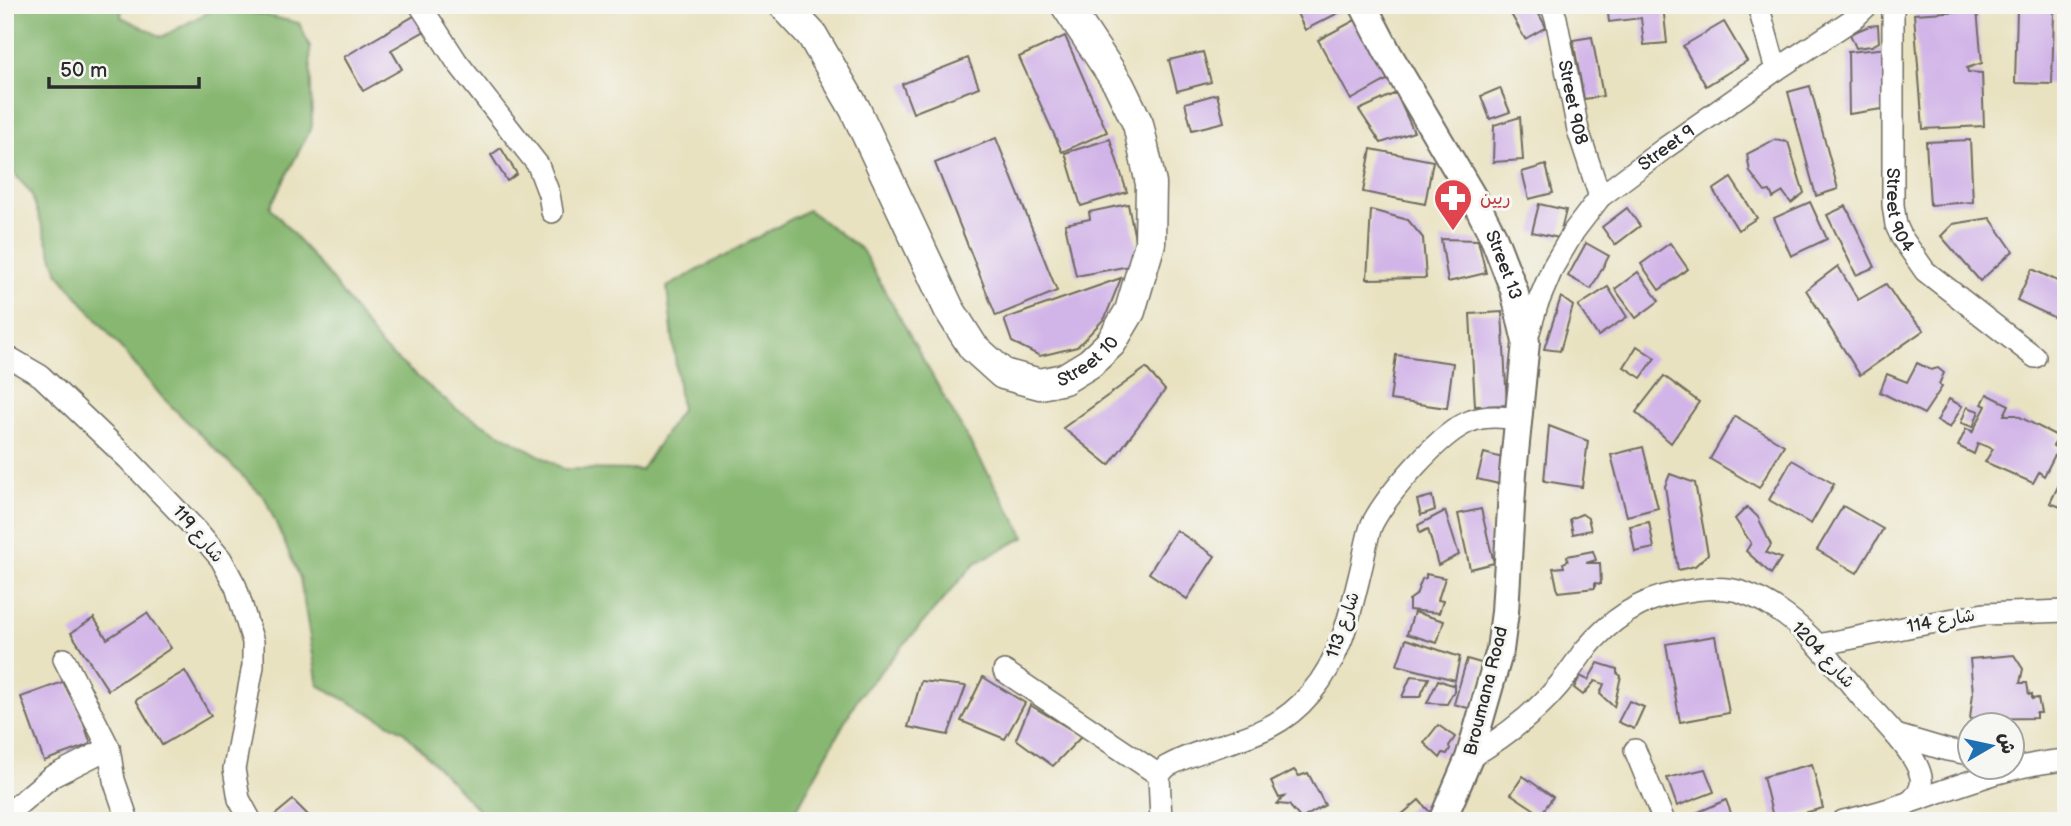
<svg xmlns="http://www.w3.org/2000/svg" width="2071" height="826" font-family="'Balsamiq Sans','Playpen Sans Arabic',sans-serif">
<rect width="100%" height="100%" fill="#f6f6f2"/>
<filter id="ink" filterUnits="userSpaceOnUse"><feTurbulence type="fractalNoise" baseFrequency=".0143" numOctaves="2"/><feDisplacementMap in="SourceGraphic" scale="14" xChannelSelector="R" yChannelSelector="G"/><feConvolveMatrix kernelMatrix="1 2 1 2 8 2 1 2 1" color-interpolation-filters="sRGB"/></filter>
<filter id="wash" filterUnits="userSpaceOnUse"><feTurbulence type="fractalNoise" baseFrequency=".00686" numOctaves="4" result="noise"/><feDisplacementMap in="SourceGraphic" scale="28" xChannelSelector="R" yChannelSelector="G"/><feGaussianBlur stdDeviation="1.57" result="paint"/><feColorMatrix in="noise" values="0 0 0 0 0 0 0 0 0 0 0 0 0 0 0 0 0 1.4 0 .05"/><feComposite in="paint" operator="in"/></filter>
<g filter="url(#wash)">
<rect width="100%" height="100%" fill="#e9e2c1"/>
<polygon fill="#87b771" stroke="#59714e" stroke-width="2" points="5,5 122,5 121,17 162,37 221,5 299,23 310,47 312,126 270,207 330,277 382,347 456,409 564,469 641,470 681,410 667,287 808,210 862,250 957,420 1025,537 975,563 859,696 790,821 489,821 403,731 318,685 300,578 265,498 162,397 58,273 31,193 5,163"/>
<g id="blocks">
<g fill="#d2b5e8">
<polygon points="1293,5 1342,5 1344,10 1305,30"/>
<polygon points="1506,5 1534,5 1546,27 1525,39"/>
<polygon points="1607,5 1663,5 1667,43 1644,45 1641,18 1609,22"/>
<polygon points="1977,10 1982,63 1967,68 1968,72 1982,73 1984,126 1923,129 1914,14"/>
<polygon points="2017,10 2054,11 2052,84 2015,83"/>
<polygon points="421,12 430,28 391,50 402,69 363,91 344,57"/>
<polygon points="1359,18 1392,77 1351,100 1318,40"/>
<polygon points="1724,22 1747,61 1706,86 1683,46"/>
<polygon points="1878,25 1879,42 1872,46 1856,48 1850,34 1869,26"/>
<polygon points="1065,36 1107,132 1062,152 1019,57"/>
<polygon points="1592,37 1603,96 1584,99 1573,40"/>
<polygon points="1888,48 1889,108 1849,114 1848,52"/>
<polygon points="1203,52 1211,82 1177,91 1169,60"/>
<polygon points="968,58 979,87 913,113 902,84"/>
<polygon points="1810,86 1838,189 1816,196 1788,92"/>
<polygon points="1500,88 1510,112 1490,119 1481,96"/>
<polygon points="1396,93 1414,132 1381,143 1359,110"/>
<polygon points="1217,94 1224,122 1192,130 1185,103"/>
<polygon points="1520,117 1523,160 1493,162 1494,125"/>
<polygon points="996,138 1057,291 996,316 935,163"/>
<polygon points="1110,139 1127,192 1081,206 1065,153"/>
<polygon points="1774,140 1788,142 1804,193 1791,203 1783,192 1773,198 1770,191 1765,192 1750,172 1747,154"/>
<polygon points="1970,140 1973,202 1930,205 1926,142"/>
<polygon points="501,148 517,174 507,181 491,155"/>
<polygon points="1371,149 1433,161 1425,204 1363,192"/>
<polygon points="1546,165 1553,193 1529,199 1522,172"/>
<polygon points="1731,178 1757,218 1738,230 1713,190"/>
<polygon points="1810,202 1827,239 1791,256 1774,218"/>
<polygon points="1128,204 1140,264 1076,276 1065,224 1090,219 1089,212"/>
<polygon points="1539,204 1566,210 1559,238 1532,232"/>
<polygon points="1846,206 1875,267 1856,275 1827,215"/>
<polygon points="1627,208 1640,226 1615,245 1602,227"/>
<polygon points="1371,210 1408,220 1423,238 1426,278 1367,279"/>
<polygon points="1990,218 2013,251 1980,281 1941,236 1953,224"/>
<polygon points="1441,239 1478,240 1486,273 1448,282"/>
<polygon points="1586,243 1609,256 1591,289 1568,276"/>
<polygon points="1670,243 1688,269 1659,290 1641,264"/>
<polygon points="1838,266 1858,300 1886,284 1900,305 1924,330 1860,375 1806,290"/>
<polygon points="2032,269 2066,285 2066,323 2017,300"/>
<polygon points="1638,272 1659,301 1636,318 1615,289"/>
<polygon points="1121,278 1105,318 1077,347 1040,356 1012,342 1004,319"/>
<polygon points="1608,287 1627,317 1598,336 1578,306"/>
<polygon points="1561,297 1573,306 1560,351 1544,349"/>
<polygon points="1502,312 1507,405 1475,406 1470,314"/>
<polygon points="1637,346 1655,358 1641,378 1624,367"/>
<polygon points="1396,355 1453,363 1447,408 1390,400"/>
<polygon points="1917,363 1931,370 1938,368 1944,373 1939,384 1942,387 1924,414 1880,392 1887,374 1907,382"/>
<polygon points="1146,368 1165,390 1109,465 1063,428"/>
<polygon points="1664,376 1699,402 1671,443 1636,412"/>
<polygon points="1987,394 2009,405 2004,415 2016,415 2059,437 2053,446 2058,449 2044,476 2039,472 2033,483 1985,462 1993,449 1978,443 1974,454 1958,446 1966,429 1972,431 1972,433 1986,406 1982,404"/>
<polygon points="1949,399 1962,406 1950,428 1937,421"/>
<polygon points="1967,407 1979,411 1973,427 1961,423"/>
<polygon points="1735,416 1784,445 1759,488 1710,459"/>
<polygon points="1549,426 1588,441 1582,487 1544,481"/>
<polygon points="1643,447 1658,508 1627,516 1611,455"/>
<polygon points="1484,453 1506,459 1499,484 1477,479"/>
<polygon points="1792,460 1834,484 1811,524 1769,500"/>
<polygon points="2066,470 2066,509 2050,503"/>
<polygon points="1670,474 1695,483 1708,554 1695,566 1678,570 1665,486"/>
<polygon points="1432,496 1435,510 1421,515 1417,500"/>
<polygon points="1843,506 1883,529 1857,573 1817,550"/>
<polygon points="1747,507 1758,517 1771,545 1766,553 1781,558 1771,574 1746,551 1751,543 1735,519"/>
<polygon points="1481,509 1494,563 1470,569 1458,514"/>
<polygon points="1445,511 1459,555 1438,565 1428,529 1420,533 1418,525"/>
<polygon points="1582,514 1588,518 1591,530 1573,534 1570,519"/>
<polygon points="1649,522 1654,548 1635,552 1630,526"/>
<polygon points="1176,530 1215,556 1187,599 1149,573"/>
<polygon points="1593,551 1596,560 1586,563 1600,563 1601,584 1595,583 1595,588 1558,592 1553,568 1564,567 1563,563 1568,561 1567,556"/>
<polygon points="1426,574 1445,578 1438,600 1443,601 1439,613 1409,610 1409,600 1416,595 1422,579 1426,578"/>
<polygon points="1414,612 1444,621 1437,643 1407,634"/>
<polygon points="147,613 171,648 108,690 71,633 94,618 107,639"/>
<polygon points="1715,636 1729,713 1680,722 1666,644"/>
<polygon points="1406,639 1460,657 1455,680 1397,665"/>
<polygon points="2014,655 2023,669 2020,683 2027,683 2029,695 2032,694 2032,699 2038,698 2041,713 2036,713 2036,718 1970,719 1973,693 1970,659"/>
<polygon points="1467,659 1484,664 1471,709 1454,704"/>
<polygon points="1598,663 1617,669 1617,673 1621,676 1614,707 1600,694 1604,684 1595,681 1583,695 1574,688 1580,676 1588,680"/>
<polygon points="185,671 211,716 162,745 136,700"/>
<polygon points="1411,676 1429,678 1420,697 1402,697"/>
<polygon points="983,677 1025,703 1005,739 961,721"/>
<polygon points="68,680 91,744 44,761 21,697"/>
<polygon points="1438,680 1452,685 1454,683 1454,691 1447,704 1427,703"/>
<polygon points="921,681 966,686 948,735 908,727"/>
<polygon points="1629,701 1644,707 1634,729 1618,722"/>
<polygon points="1030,705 1082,736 1053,766 1016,739"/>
<polygon points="1438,725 1455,737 1449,746 1450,749 1447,754 1443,753 1440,758 1424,743"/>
<polygon points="1812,764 1823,808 1774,821 1763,777"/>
<polygon points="1705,769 1714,792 1677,806 1667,778"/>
<polygon points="1294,770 1299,776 1308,773 1325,805 1301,819 1289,805 1277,804 1284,797 1279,798 1271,782"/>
<polygon points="1523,776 1553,797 1541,814 1511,794"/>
<polygon points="293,800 311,818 328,818 325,821 283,821 275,815"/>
<polygon points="1419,800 1436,819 1434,821 1394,821"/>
<polygon points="1726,800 1734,821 1689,821 1687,817"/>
</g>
</g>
</g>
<g filter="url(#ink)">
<use href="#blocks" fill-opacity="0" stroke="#6e6b60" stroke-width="2"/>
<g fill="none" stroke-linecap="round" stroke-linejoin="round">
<defs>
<g id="minor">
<polyline points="420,5 457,62 538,165 549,194 552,212"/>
<path id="s1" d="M1551,5L1556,18L1578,130L1600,197"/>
<polyline points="1758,5 1776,70"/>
<path id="s2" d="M1893,5V205L1896,225L1902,238L1925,271L2035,357"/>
<path id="s3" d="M1526,342L1537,305L1553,267L1574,231L1600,197L1665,148L1776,70L1853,19L1868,5"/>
<polyline points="5,355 41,376 128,459 200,534 221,559 236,587 253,642 253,666 234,769 239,799 251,821"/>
<polyline points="1818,645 1913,626 1984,614 2066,611"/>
<polyline points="64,659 109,748 114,780 128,821"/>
<polyline points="1004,671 1159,775"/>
<polyline points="1896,735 1947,750 1969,754"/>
<polyline points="1635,750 1664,821"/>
<path d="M1469,758C1503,738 1534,715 1559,685C1568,674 1576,662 1584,651C1609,621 1638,600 1676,593C1697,589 1724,585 1744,593C1759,598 1774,607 1786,616C1817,639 1840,672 1865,701C1881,719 1917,754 1921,777C1923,789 1916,797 1907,804"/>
<polyline points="5,816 51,777 109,748"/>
<path d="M1161,821L1159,775L1166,767C1218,738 1269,744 1311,693C1342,657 1351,610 1362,565C1365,552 1367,536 1372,524C1387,495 1440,432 1471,421C1486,415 1503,417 1518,419"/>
<path d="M1843,821C1918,806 1988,766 2066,760"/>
</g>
<g id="tertiary">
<path id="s4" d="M1363,5L1388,53L1474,199L1493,236L1514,290L1526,342L1513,473L1505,612L1500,650L1469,758L1442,821"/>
</g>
<g id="secondary">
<path id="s5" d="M784,5L812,35L855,109L949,309L973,347L1003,374L1040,384L1064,379L1090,363L1111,343L1130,311L1150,243L1151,184L1138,124L1119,85L1066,5"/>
</g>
</defs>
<use href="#minor" stroke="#6e6b60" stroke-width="24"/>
<use href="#tertiary" stroke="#6e6b60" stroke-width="30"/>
<use href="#secondary" stroke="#6e6b60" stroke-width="33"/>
<use href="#minor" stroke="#fff" stroke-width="21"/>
<use href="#tertiary" stroke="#fff" stroke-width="26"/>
<use href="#secondary" stroke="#fff" stroke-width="30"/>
</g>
</g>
<defs>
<symbol id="pharmacy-pin" viewBox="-11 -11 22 30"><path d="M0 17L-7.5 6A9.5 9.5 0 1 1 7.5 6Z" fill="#e0444e" stroke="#f6f6f2"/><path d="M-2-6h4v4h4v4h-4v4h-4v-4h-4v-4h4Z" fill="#fff"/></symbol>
</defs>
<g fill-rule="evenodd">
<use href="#pharmacy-pin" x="1431" y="176" width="44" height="60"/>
</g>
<g text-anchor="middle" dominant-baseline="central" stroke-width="6" stroke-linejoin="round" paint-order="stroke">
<g font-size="18" fill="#2b2b2b" stroke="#f6f6f2">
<text stroke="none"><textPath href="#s1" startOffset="100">Street 908</textPath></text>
<text stroke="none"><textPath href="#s3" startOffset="247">Street 9</textPath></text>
<text stroke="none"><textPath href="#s2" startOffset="206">Street 904</textPath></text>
<text stroke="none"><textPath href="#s4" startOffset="296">Street 13</textPath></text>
<text stroke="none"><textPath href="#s5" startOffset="525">Street 10</textPath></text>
<text transform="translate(198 534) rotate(50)">شارع 119</text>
<text transform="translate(1941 621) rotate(-10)">شارع 114</text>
<text transform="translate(1343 625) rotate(-71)">شارع 113</text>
<text transform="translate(1823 655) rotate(47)">شارع 1204</text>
<text transform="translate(1486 691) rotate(-76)">Broumana Road</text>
</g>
<g font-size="18" fill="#be3a42" stroke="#f6f6f2" text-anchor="start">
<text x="1480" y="198">ريين</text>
</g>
</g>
<rect width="2071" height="826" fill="none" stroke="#f6f6f2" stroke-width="28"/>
<g transform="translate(1991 746) rotate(81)"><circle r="33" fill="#f6f6f2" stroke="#a5a5a2" stroke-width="2"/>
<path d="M0-5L12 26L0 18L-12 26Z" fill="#1f6fb2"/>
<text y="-10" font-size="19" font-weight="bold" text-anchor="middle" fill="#2b2b2b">ش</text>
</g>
<path d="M49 77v10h150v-10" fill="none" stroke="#2b2b2b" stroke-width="3.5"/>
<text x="60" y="77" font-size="21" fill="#2b2b2b" stroke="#f6f6f2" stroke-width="5" paint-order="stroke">50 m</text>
</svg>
